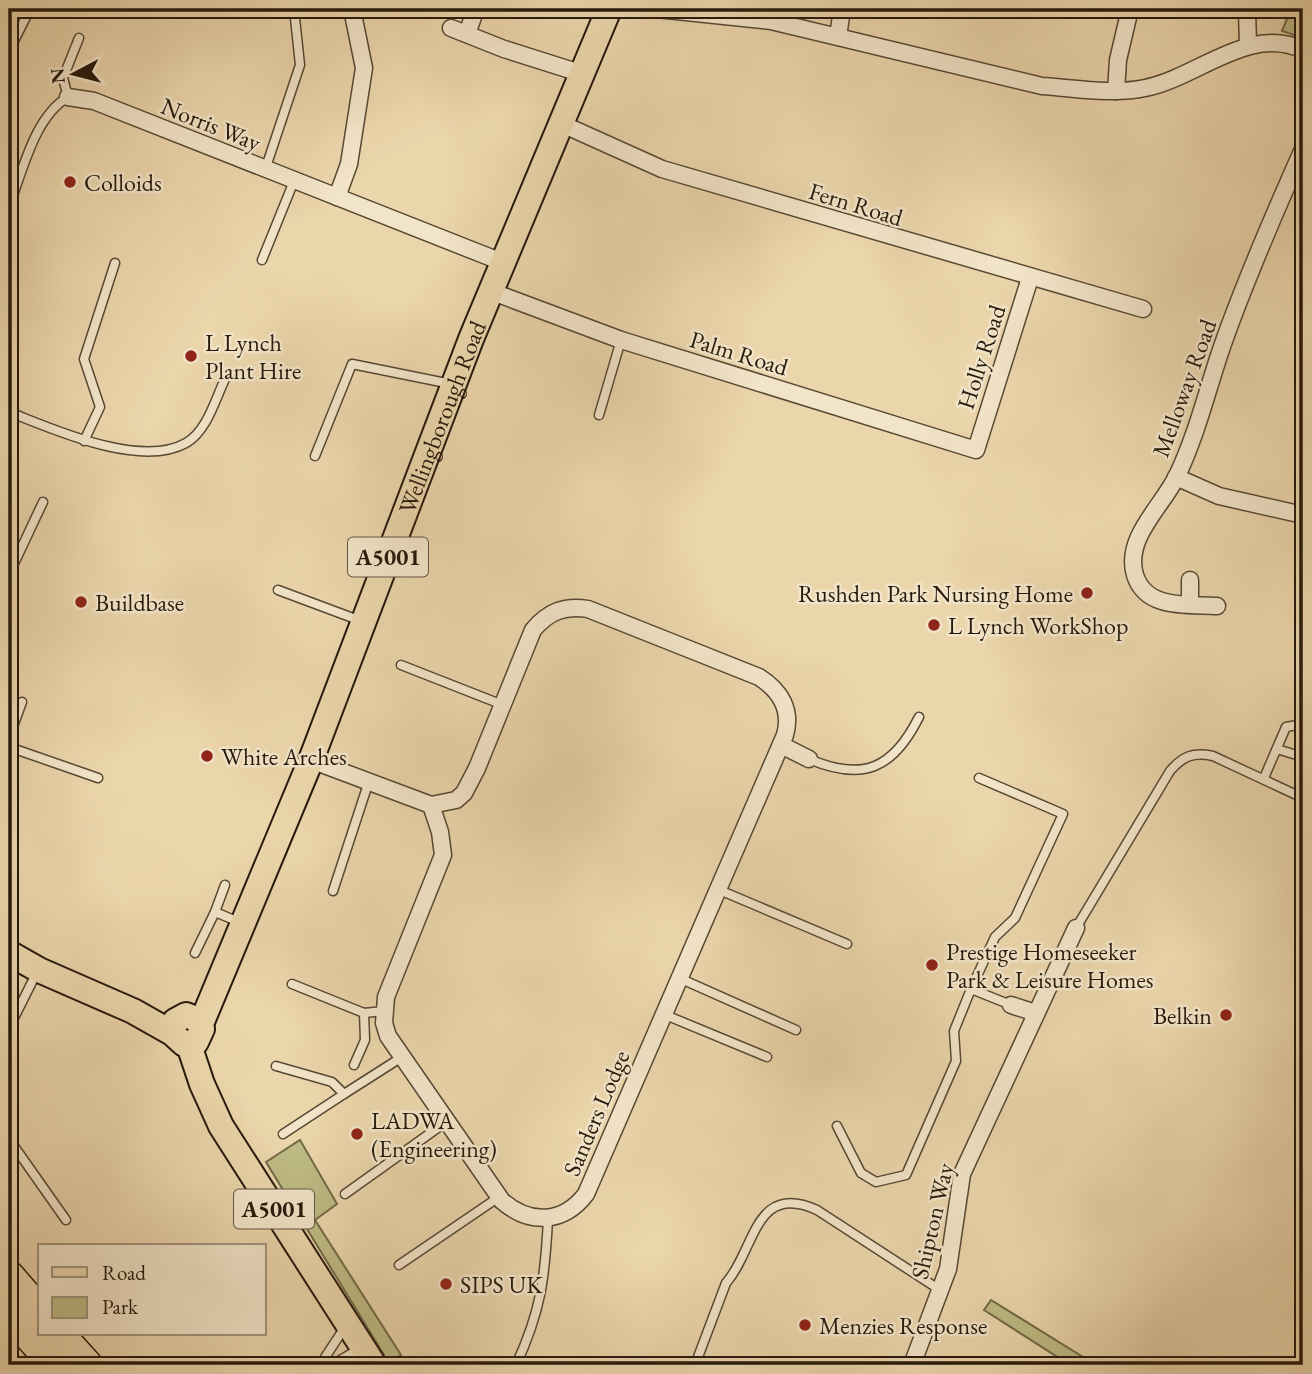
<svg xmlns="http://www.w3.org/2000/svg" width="1312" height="1374" font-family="'EB Garamond',serif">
<rect width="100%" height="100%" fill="#ebd5ab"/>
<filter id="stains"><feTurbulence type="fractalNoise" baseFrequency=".00286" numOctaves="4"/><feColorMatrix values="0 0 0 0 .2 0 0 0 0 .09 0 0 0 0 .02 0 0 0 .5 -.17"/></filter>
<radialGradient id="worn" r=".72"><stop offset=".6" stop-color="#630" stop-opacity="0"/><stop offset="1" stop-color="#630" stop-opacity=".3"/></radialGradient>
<g fill="#bebb84" stroke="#726a48" stroke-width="2">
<polygon points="1291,9 1303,9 1303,38 1282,31"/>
<polygon points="300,1140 337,1204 315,1220 401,1355 389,1363 266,1162"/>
<polygon points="991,1300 1096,1365 1070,1365 984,1310"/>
</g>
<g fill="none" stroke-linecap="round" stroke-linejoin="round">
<defs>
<g id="lane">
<polyline points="9,51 30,9"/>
<polyline points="265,170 300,65 294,9"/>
<path d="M9,206C23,171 34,117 68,97L63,78L79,38"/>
<polyline points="262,260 294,181"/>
<path d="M9,412C53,429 140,469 186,443C207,431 215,400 225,379"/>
<polyline points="599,415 621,340"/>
<polyline points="84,441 100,407 84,359 115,263"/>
<polyline points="315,456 352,364 451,384"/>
<polyline points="9,569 12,568 43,502"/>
<polyline points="278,590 361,621"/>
<polyline points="401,665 503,705"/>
<polyline points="9,738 22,702"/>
<polyline points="9,747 98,778"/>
<polyline points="1277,749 1303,757"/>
<path d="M809,759C863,782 893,769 919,717"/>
<polyline points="979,778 1063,814 1015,918 995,937 971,989 1011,1005"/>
<polyline points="1264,778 1286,727 1303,724"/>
<polyline points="225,885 215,912 239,922"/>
<polyline points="717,889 847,944"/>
<polyline points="333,891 369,781"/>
<path d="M1076,928L1170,771C1183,756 1193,752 1213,756L1303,798"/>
<polyline points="195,953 215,912"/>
<polyline points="679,978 796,1030"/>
<polyline points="292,984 364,1013 384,1011"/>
<polyline points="663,1014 767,1057"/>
<polyline points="9,1028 37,972"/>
<polyline points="354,1065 365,1040 364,1013"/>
<polyline points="276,1066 332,1082 344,1094 402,1057"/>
<polyline points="837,1126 861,1173 876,1182 906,1175 956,1061 954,1031 971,989"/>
<polyline points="283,1134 344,1094"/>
<polyline points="9,1139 66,1220"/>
<polyline points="345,1194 446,1122"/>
<polyline points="399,1265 499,1197"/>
<polyline points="320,1365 345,1327"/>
<polyline points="332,1365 359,1349"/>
<path d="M516,1365C541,1311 545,1278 548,1219"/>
<path d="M695,1365L726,1283C755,1251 754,1181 817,1210L940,1290"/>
</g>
<g id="street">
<path d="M657,9L771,21L1042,86C1075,88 1112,95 1145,88C1197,78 1249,24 1303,50"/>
<polyline points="1247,9 1248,46"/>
<polyline points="451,28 504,49 583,74"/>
<polyline points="467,34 474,14"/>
<polyline points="838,37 842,9"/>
<polyline points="1116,91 1118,60 1130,9"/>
<polyline points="68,97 94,101 502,262"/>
<polyline points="562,124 662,169 1143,309"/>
<polyline points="337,197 349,164 364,68 352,9"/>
<polyline points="490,291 621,340 976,450 1030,278"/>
<polyline points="1176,477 1219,496 1303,515"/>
<polyline points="1190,604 1190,580"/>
<path d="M1217,606C1187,604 1146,610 1135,575C1124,538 1162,507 1177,476C1198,432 1208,386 1224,341C1247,276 1275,212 1303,149"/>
<polyline points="781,745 809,759"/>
<path d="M311,760L431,805L456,800L464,793L477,768L533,630C548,612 564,605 588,609L759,677C781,691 792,710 785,735L586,1194C563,1224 530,1225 502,1201L388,1036L384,1023L386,997L443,855L440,832L431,805"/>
<polyline points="1011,1005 1036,1013"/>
<polyline points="912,1365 948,1269 962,1174 1076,928"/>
</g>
<g id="primary">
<polyline points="9,953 39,970 133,1011 172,1033 184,1044 196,1042 202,1029 198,1020 186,1015 175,1021 172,1033"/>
<path id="s1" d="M201,1024L311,760L471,339L609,9"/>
<polyline points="189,1045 202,1084 221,1126 374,1365"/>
</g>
<g id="highway">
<polyline points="9,1276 40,1312"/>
<polyline points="9,1313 55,1365"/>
<polyline points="59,1334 87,1365"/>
</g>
</defs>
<use href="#lane" stroke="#574834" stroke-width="11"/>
<use href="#street" stroke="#574834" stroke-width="19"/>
<use href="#primary" stroke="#26190c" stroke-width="28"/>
<use href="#highway" stroke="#26190c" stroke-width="33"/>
<use href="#lane" stroke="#f2e4c8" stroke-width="8"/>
<use href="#street" stroke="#f2e4c8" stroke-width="16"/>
<use href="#primary" stroke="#ebd5ab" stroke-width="24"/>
<use href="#highway" stroke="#ebd5ab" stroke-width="30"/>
</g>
<g fill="#8f2418" stroke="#f2e4c8" stroke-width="2.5">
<circle cx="70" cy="182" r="7"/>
<circle cx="191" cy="356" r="7"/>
<circle cx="1087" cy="593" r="7"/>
<circle cx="81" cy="602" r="7"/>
<circle cx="934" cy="625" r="7"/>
<circle cx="207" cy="756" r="7"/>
<circle cx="932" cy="965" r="7"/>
<circle cx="1226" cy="1015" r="7"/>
<circle cx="357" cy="1134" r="7"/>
<circle cx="446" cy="1284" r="7"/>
<circle cx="805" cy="1325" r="7"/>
</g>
<g text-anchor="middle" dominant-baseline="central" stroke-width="5" stroke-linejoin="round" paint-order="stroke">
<g fill="#f2e4c8" stroke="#635644" stroke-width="2">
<rect x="348" y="537.5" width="80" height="39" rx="5"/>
<rect x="234" y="1189.5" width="80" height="39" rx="5"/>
</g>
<g font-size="23" font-weight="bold" fill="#26190c">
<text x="388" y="557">A5001</text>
<text x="274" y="1209">A5001</text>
</g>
<g font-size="24" fill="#26190c" stroke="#f2e4c8">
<text transform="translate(211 124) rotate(22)">Norris Way</text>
<text transform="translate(856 204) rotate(17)">Fern Road</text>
<text transform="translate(739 353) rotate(17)">Palm Road</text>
<text transform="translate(981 357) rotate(-72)">Holly Road</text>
<text transform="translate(1184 388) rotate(-70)">Melloway Road</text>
<text stroke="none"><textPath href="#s1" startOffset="653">Wellingborough Road</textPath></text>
<text transform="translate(596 1113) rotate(-67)">Sanders Lodge</text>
<text transform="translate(932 1221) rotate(-77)">Shipton Way</text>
</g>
<g font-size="24" fill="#26190c" stroke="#f2e4c8" text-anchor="start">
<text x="84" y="182">Colloids</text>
<text x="205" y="342">L Lynch<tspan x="205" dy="28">Plant Hire</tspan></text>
<text x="1073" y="593" text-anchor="end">Rushden Park Nursing Home</text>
<text x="95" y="602">Buildbase</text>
<text x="948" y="625">L Lynch WorkShop</text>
<text x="221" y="756">White Arches</text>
<text x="946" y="951">Prestige Homeseeker<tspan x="946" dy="28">Park &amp; Leisure Homes</tspan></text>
<text x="1212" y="1015" text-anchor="end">Belkin</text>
<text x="371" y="1120">LADWA<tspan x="371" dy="28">(Engineering)</tspan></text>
<text x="460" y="1284">SIPS UK</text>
<text x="819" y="1325">Menzies Response</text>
</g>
</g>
<rect width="1312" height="1374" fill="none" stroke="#ebd5ab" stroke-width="35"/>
<rect x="10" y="10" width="1291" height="1353" fill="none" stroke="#26190c" stroke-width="3.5"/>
<rect x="18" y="18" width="1277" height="1339" fill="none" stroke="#26190c" stroke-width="2"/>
<rect x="38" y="1244" width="228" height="91" fill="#f2e4c8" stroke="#a0937d" stroke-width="2"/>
<rect x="52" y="1267" width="35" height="10" fill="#ebd5ab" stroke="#a0937d" stroke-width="2"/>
<text x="102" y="1280" font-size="21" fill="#26190c">Road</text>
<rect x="52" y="1297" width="35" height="21" fill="#bebb84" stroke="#a0937d" stroke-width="2"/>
<text x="102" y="1314" font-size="21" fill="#26190c">Park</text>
<g transform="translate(74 74) rotate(263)" stroke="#f2e4c8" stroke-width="5" paint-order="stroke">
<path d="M0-5L12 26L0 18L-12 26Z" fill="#26190c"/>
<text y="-10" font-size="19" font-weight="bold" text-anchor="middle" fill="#26190c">N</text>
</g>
<rect width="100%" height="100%" filter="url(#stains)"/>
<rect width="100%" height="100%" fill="url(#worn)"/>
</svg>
